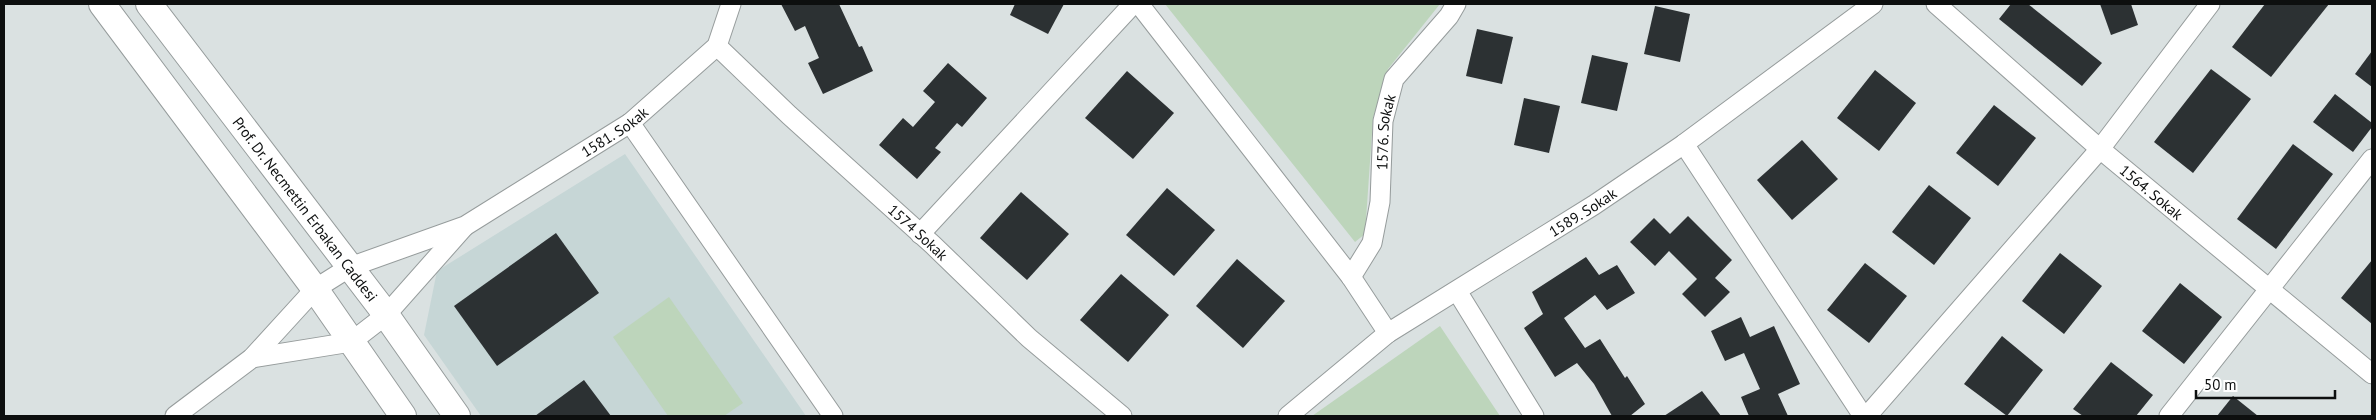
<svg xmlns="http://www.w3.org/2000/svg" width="2376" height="420" font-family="'PT Sans',sans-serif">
<rect width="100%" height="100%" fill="#dae1e1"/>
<polygon fill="#c6d6d6" points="625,154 806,416 481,416 424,335 437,271"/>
<g fill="#bdd5bb">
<polygon points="1165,4 1440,4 1388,69 1373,118 1365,234 1355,242"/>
<polygon points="669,297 743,403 724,416 668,416 613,337"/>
<polygon points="1440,326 1500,416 1312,416"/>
</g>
<g fill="#2c3133">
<polygon points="781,4 839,4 859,47 862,46 873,71 823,94 808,63 819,58 805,26 795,31"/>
<polygon points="1015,4 1064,4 1048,34 1010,15"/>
<polygon points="2011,4 2028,4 2102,63 2082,86 1999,19"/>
<polygon points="2100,4 2131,4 2138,25 2111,35"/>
<polygon points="2265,4 2329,4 2271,77 2232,47"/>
<polygon points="1655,6 1690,14 1680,62 1644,54"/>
<polygon points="1477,29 1513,37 1502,84 1466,76"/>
<polygon points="2372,51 2372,87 2355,74"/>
<polygon points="1592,55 1628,63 1617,111 1581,103"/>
<polygon points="948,63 987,98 962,127 957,123 935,148 941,152 917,179 879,145 903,118 913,127 935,102 923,91"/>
<polygon points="2211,69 2251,99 2193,173 2154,142"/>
<polygon points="1875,70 1916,103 1879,151 1837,118"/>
<polygon points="1127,71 1174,113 1133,159 1085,118"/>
<polygon points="2335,94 2372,123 2372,127 2353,152 2313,122"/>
<polygon points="1524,98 1560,106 1549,153 1514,145"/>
<polygon points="1994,105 2036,138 1998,186 1956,153"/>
<polygon points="1802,140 1838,179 1792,220 1757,180"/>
<polygon points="2293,144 2333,174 2276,249 2237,219"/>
<polygon points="1929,185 1971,218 1934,265 1892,232"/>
<polygon points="1167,188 1215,230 1174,276 1126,235"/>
<polygon points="1021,192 1069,234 1027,280 980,238"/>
<polygon points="1688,216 1732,260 1715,278 1730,292 1705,317 1682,294 1697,279 1669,251 1655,266 1630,242 1654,218 1670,234"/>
<polygon points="556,233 599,293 497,366 454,306"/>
<polygon points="2060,253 2102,286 2064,334 2022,301"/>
<polygon points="1586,257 1599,275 1617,265 1635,293 1607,310 1595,295 1564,318 1585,348 1600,339 1625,378 1627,376 1645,404 1630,416 1612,416 1594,384 1577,363 1555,377 1524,328 1543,314 1532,292"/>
<polygon points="1237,259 1285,301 1243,348 1196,306"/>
<polygon points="2372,260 2372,324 2341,298"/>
<polygon points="1865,263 1907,296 1869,343 1827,310"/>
<polygon points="1121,274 1169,315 1128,362 1080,320"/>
<polygon points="2180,283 2222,317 2184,364 2142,331"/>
<polygon points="1741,317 1750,337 1774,326 1800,384 1778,394 1788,416 1749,416 1741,397 1760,389 1744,353 1725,361 1711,331"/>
<polygon points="2002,336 2043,370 2007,416 1964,384"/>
<polygon points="2111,362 2153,395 2136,416 2083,416 2073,409"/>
<polygon points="584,380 611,416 535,416"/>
<polygon points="1702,391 1721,416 1664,416"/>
<polygon points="2233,396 2258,416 2217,416"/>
</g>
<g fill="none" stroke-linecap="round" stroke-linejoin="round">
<defs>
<g id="street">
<polyline points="1139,4 1351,277 1388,333"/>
<path id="s1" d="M1936,4L2100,149L2372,374"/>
<path id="s2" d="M717,46L789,115L933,245L1029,338L1122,416"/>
<polyline points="630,123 833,416"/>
<polyline points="1684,144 1863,416"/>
<polyline points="920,234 1133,4"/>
<path id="s3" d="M1351,277L1372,243L1380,202L1383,121L1394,79L1449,16L1456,4"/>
<polyline points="1457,291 1534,416"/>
<polyline points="252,358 351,342 386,315 464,227"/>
<path id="s4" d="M175,416L252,358L315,289L350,267L465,226L630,123L717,46L731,4"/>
<path id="s5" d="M1288,416L1388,333L1594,205L1684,144L1873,4"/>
<polyline points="1867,416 2100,149 2210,4"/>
<polyline points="2169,416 2372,159"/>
</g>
<g id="secondary">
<polyline points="102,4 315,289 403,416"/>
<path id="s6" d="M149,4L379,305L457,416"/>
</g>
</defs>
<use href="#street" stroke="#969c9c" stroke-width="21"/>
<use href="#secondary" stroke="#969c9c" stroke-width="28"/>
<use href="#street" stroke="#fff" stroke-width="19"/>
<use href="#secondary" stroke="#fff" stroke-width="26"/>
</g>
<g text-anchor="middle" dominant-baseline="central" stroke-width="5" stroke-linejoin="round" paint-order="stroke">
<g font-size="15" fill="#0d0f0f" stroke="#fff">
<text stroke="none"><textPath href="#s4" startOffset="530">1581. Sokak</textPath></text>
<text stroke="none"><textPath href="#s3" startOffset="152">1576. Sokak</textPath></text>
<text stroke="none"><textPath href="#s1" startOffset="286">1564. Sokak</textPath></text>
<text stroke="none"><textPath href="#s6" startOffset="258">Prof. Dr. Necmettin Erbakan Caddesi</textPath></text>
<text stroke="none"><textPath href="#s5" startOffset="359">1589. Sokak</textPath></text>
<text stroke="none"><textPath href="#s2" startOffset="274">1574 Sokak</textPath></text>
</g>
</g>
<rect width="2376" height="420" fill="none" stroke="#0d0f0f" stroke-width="10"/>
<path d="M2196 390v8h139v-8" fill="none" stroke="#0d0f0f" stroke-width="2.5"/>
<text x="2204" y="390" font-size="15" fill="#0d0f0f" stroke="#ffffff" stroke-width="4" paint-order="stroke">50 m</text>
</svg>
